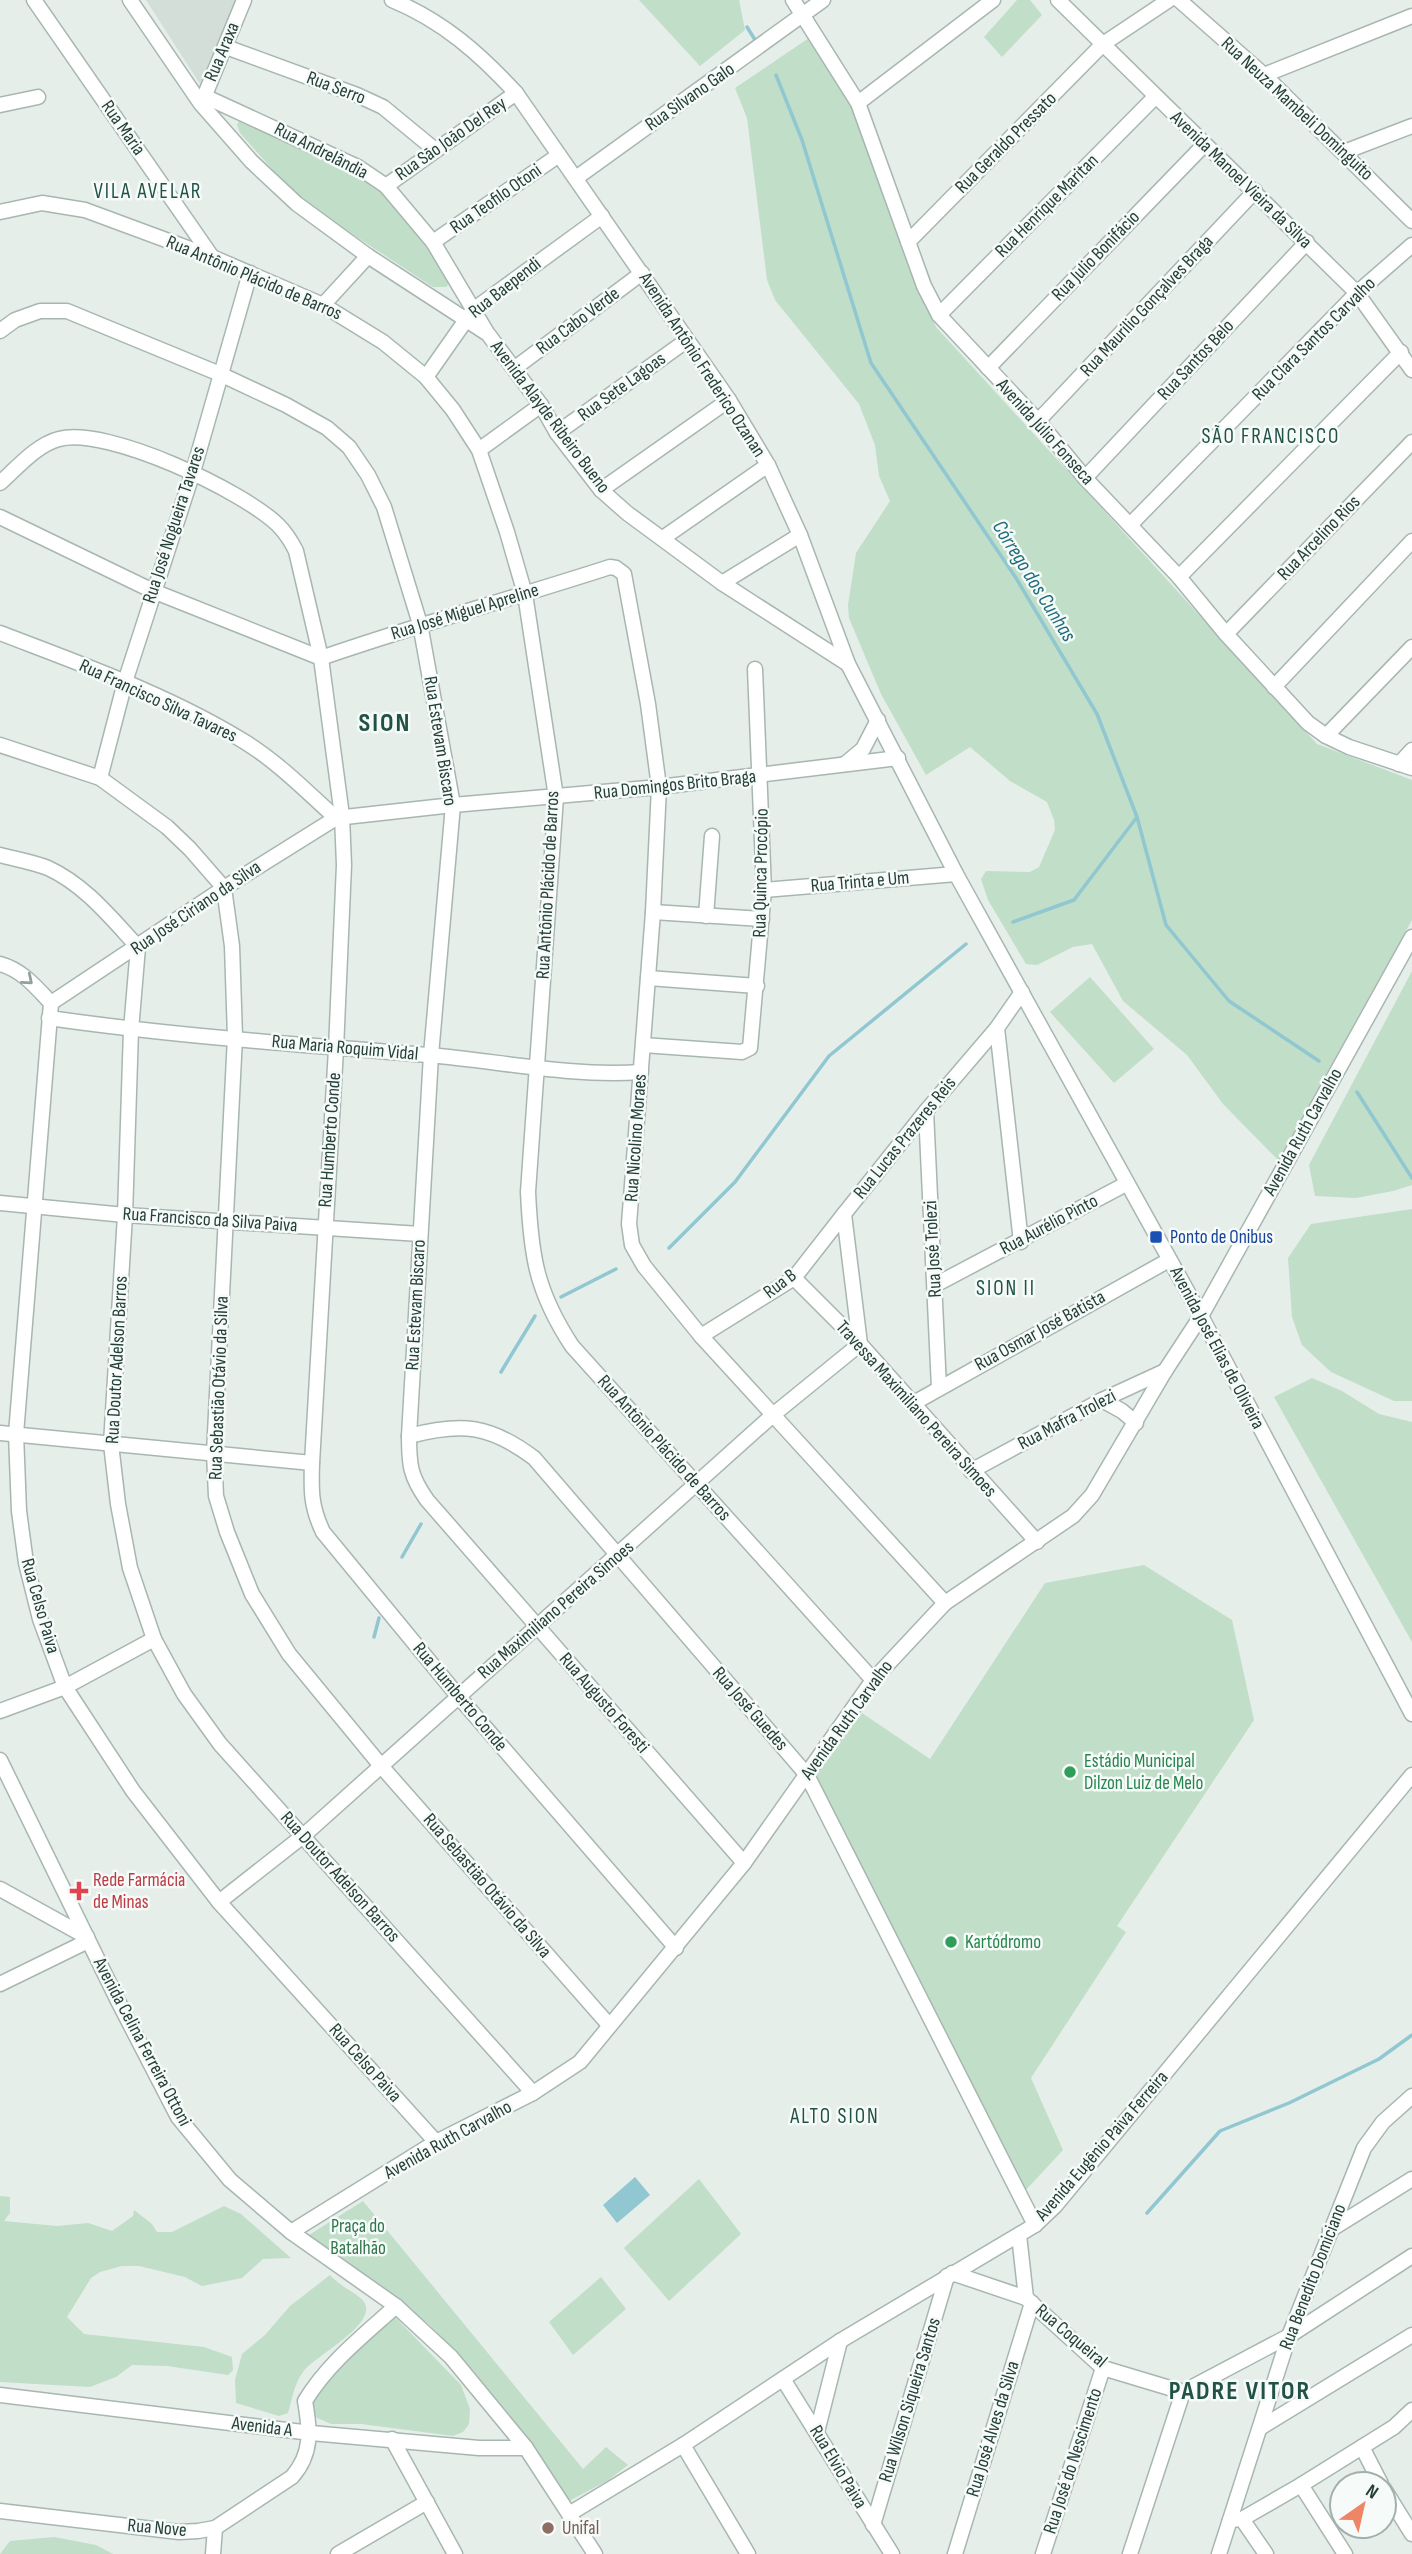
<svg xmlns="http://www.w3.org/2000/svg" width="1412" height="2554" font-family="'Sofia Sans Condensed',sans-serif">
<rect width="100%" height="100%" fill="#e6eeea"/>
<polygon fill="#d4ded9" points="146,0 237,0 202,87"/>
<g fill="#c0dec8">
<polygon points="639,0 739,0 745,30 700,66"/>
<polygon points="1017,0 1030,0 1042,15 1002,57 984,37"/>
<polygon points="809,38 850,104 936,327 1317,744 1412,780 1412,920 1278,1160 1223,1104 1187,1055 1123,1001 1092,944 1073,947 1037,965 1026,964 988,900 981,879 986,871 1030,872 1039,867 1055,830 1054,820 1047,802 1010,781 970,747 926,775 881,694 849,618 848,605 856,553 890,501 879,476 875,445 859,404 775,300 767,280 747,118 735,88"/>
<polygon points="240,119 355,170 389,196 446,274 448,285 446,287 433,287 314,209 273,170 240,133 237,125"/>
<polygon points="1412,971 1412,1185 1393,1191 1356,1198 1315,1196 1309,1165"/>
<polygon points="1090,977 1154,1049 1114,1083 1050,1012"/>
<polygon points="1412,1209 1412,1401 1394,1401 1331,1372 1302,1345 1292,1317 1288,1258 1311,1224"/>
<polygon points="1312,1378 1342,1391 1379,1414 1412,1422 1412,1642 1274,1397"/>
<polygon points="1144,1565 1232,1620 1254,1720 1117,1926 1126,1932 1031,2078 1063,2150 1025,2191 818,1784 816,1773 822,1760 862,1713 930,1759 1045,1583"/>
<polygon points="699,2179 741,2234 669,2301 624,2248"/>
<polygon points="0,2196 10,2197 10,2213 4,2221 57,2226 88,2223 112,2231 133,2216 134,2210 152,2224 157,2232 172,2232 224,2206 241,2214 291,2258 263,2259 242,2278 202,2286 185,2277 139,2266 122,2266 100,2272 91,2278 67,2317 84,2334 204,2347 232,2357 233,2370 228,2375 167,2366 132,2365 116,2377 90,2387 0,2382"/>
<polygon points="363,2201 583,2469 606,2447 628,2465 607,2481 569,2501 553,2476 466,2364 430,2325 309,2235"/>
<path d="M330,2275C339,2286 359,2294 364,2302C379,2324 313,2357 303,2372C294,2384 292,2400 288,2413L279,2416L236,2403L235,2380L242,2354L265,2335L290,2306Z"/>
<polygon points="601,2277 626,2309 573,2355 549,2322"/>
<polygon points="394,2316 461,2385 470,2409 469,2424 463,2432 453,2436 361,2424 331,2424 315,2417 310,2408 312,2396 350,2355"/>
<polygon points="54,2537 96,2545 113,2554 0,2554 10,2541"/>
</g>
<polygon fill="#90c7d1" points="635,2177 650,2195 617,2223 603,2205"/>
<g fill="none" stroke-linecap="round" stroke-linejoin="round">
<g stroke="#90c7d1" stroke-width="3.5">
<polyline points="747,27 757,43"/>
<polyline points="776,75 802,140 871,363 1016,578 1097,714 1137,817 1166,925 1229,1001 1319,1061"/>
<polyline points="1013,922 1074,900 1137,817"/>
<polyline points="1357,1092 1412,1178"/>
<polyline points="669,1248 735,1182 829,1056 966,944"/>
<polyline points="561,1297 616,1269"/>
<polyline points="501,1372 535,1316"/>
<polyline points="402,1557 421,1524"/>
<polyline points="374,1637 379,1618"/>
<polyline points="1147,2213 1220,2131 1289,2103 1379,2059 1412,2035"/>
</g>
<defs>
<g id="minor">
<polyline points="34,0 212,257"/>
<polyline points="130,0 201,104 251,161 297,204 368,256 488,334 541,405 557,433 601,490 627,513 722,583 848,664"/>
<path d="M392,0C443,21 480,54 516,93L729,400L768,465L800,535L848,664L956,874L1201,1316L1412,1714"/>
<polyline points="793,0 858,103 924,286 939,315 1038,421 1085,478 1179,577 1226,634 1308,723 1326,736 1349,747 1412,768"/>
<polyline points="1058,0 1357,293 1412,370"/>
<polyline points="1179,0 1264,75 1412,221"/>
<polyline points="226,47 357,95 383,107 434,149"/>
<polyline points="1264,75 1412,16"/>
<polyline points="204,96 358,167 386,186 433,242 486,331"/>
<polyline points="202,102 244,0"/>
<polyline points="858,103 993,0"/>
<polyline points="0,105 38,97"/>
<polyline points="1344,152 1412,126"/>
<polyline points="576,178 823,0"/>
<polyline points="386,186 516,93"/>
<path d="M0,212L42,203L85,210L212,257L323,305L383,342L426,377L453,410L479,450L507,532L525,594L556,797L528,1192C531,1256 536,1291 572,1346L873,1680"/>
<polyline points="433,242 559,155"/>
<polyline points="908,242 1103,44 1169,0"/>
<polyline points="323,305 368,256"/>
<polyline points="939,315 1155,97"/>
<path d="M0,331L15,320L40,311H67L220,374L286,405L327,428L349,447L368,475L384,507L420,624L453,805L431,1055L409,1436C409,1465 410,1476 427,1500L744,1863"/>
<polyline points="515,368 642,273"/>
<polyline points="988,368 1204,145"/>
<polyline points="426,377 473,310 602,216"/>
<polyline points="1038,421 1255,191"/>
<polyline points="557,433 686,341"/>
<polyline points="479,450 541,405"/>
<polyline points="1085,478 1307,242"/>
<path d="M0,483C17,468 36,445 59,439C107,426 243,491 278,525C286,533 291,541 296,551L321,658L342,816L344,865L336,1049L312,1463C311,1491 311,1507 323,1532L458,1696L676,1948"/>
<polyline points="601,490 729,400"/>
<path d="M0,517L153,591L321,658C416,625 514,598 610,567L616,568L624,574L648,704L659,787L653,912L629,1224L632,1245L644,1266L701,1336L945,1603"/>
<polyline points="1130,525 1357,293 1412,245"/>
<polyline points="663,538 768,465"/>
<polyline points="1179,577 1401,352"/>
<polyline points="722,583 800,535"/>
<path d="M0,633C83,665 169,695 245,742C279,763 307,792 336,818"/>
<polyline points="1226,634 1412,442"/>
<polyline points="1274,687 1412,541"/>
<polyline points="1326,736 1412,647"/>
<polyline points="0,745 100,778 167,827 190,849 224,888 232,946 235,1037 214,1453 216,1496 227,1532 252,1594 289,1654 382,1767 609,2025"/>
<polyline points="845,764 863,749 878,720"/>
<polyline points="1399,764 1412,750"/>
<polyline points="100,778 125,682 193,472 250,273"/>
<path d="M0,855C15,859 33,862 48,868C85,885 111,918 138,947L131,1030L125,1215L111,1444L118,1504L130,1568L154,1639L184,1694L220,1744L533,2093"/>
<polyline points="764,890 956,874"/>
<polyline points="653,912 762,919"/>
<polyline points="706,916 712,836"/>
<path d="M0,964C22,970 36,987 51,1003L16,1434L19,1511L26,1563L40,1619L65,1687L133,1791L219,1902L436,2142"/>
<polyline points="648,978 757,986"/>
<polyline points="51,1003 224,888 336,818 453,805 659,787 898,758"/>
<path d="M49,1018C175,1036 303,1045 429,1055C499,1061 570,1077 641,1072"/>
<polyline points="997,1028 1021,1242"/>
<polyline points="643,1045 742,1052 750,1048 764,890 755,669"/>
<polyline points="926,1111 939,1388"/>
<polyline points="0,1203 125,1215 420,1234"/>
<polyline points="794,1278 860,1344 1037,1542"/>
<polyline points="935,1285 1126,1184"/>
<polyline points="701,1336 794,1278 844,1214"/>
<polyline points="1102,1400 1122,1411 1136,1423"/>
<polyline points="912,1404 1169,1260"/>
<polyline points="0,1433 312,1463"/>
<path d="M409,1436C462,1422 490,1425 534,1458L807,1775L1035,2225"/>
<polyline points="971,1471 1102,1400 1165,1371"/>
<polyline points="0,1711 65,1687 154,1639"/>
<polyline points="0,1760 118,2001 178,2117 230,2180 291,2232 396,2306 451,2357 526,2448 595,2554"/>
<polyline points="0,1889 87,1937"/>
<polyline points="219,1902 303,1836 774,1414 860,1344 844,1214 926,1111 997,1028 1022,992"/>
<polyline points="0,1984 88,1941"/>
<polyline points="1330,2230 1412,2179"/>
<polyline points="291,2232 436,2142 533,2093 580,2062 744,1863 873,1680 945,1603 1073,1516 1092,1495 1165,1371 1201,1316 1412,937"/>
<polyline points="1019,2235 1026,2298"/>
<polyline points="952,2273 1026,2298 1103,2368 1183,2392 1289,2336 1412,2256"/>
<polyline points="783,2379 892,2554"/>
<polyline points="0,2395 311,2433 479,2448 526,2448"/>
<polyline points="1260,2428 1412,2335"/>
<polyline points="817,2432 840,2341"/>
<polyline points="392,2439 455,2554"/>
<polyline points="683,2445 748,2554"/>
<polyline points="1362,2447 1381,2484"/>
<polyline points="1301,2485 1345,2554"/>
<polyline points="1384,2489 1412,2534"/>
<path d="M0,2511L179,2532L198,2531L215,2528L292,2477C313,2453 310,2429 305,2401C328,2363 363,2336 396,2306"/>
<polyline points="569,2514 683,2445 840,2341 1035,2225 1055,2206 1412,1775"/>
<polyline points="1242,2519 1266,2554"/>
<polyline points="1230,2520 1242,2519 1301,2485 1394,2427 1412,2410"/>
<polyline points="873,2525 947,2276"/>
<polyline points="213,2554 215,2528"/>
<polyline points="338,2554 427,2502"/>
<polyline points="955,2554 1032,2303"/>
<polyline points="1043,2554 1103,2368"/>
<polyline points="1130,2554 1183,2392"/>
<polyline points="1219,2554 1289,2336 1364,2148 1383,2122 1412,2096"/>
</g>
</defs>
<use href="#minor" stroke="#a8b6b1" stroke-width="17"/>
<use href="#minor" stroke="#fff" stroke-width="14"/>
</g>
<defs><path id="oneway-chevron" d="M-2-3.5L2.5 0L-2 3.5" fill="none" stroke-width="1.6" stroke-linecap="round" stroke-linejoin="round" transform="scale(1.75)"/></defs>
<use stroke="#92a09c" href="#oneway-chevron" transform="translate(28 980) rotate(40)"/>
<rect fill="#1a4fb4" stroke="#f6faf8" stroke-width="2.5" x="1149" y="1230" width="14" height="14" rx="3.5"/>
<g fill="#2e9e5b" stroke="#f6faf8" stroke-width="2.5">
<circle cx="1070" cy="1772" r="7"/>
<circle cx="951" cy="1942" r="7"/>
</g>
<path fill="#e0444e" stroke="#f6faf8" stroke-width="2.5" d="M75.5 1880.5h7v7h7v7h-7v7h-7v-7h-7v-7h7z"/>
<circle fill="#8d6e63" stroke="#f6faf8" stroke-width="2.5" cx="548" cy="2528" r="7"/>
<g text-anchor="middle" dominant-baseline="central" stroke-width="5" stroke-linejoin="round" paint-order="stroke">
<g font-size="19" fill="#254039" stroke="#f6faf8">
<text transform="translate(222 52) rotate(-67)">Rua Araxa</text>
<text transform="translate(336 88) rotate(21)">Rua Serro</text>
<text transform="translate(690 97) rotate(-35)">Rua Silvano Galo</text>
<text transform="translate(1297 109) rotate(43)">Rua Neuza Mambeli Dominguito</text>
<text transform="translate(123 128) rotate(55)">Rua Maria</text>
<text transform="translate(451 139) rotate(-35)">Rua São João Del Rey</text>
<text transform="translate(1006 143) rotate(-45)">Rua Geraldo Pressato</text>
<text transform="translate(321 151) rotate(27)">Rua Andrelândia</text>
<text transform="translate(1241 180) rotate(44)">Avenida Manoel Vieira da Silva</text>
<text transform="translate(496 199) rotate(-35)">Rua Teofilo Otoni</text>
<text transform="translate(1047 206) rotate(-45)">Rua Henrique Maritan</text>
<text transform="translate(1096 256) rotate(-46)">Rua Julio Bonifácio</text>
<text transform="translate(254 278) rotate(23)">Rua Antônio Plácido de Barros</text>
<text transform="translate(505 288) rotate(-38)">Rua Baependi</text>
<text transform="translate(1147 306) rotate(-47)">Rua Maurilio Gonçalves Braga</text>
<text transform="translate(578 321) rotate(-37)">Rua Cabo Verde</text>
<text transform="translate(1314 339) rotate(-45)">Rua Clara Santos Carvalho</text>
<text transform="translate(1196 360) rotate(-47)">Rua Santos Belo</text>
<text transform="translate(702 365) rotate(57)">Avenida Antônio Frederico Ozanan</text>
<text transform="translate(622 387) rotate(-36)">Rua Sete Lagoas</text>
<text transform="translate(550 417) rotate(53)">Avenida Alayde Ribeiro Bueno</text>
<text transform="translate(1045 432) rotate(48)">Avenida Júlio Fonseca</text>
<text transform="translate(174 525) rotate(-72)">Rua José Nogueira Tavares</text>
<text transform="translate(1319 538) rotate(-46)">Rua Arcelino Rios</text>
<text transform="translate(465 612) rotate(-17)">Rua José Miguel Apreline</text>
<text transform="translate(158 701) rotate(25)">Rua Francisco Silva Tavares</text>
<text transform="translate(440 741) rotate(81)">Rua Estevam Biscaro</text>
<text transform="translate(675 785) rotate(-6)">Rua Domingos Brito Braga</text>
<text transform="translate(761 873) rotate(-89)">Rua Quinca Procópio</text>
<text transform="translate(860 882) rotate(-5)">Rua Trinta e Um</text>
<text transform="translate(548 885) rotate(-87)">Rua Antônio Plácido de Barros</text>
<text transform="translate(196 908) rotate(-34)">Rua José Ciriano da Silva</text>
<text transform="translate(345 1048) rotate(5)">Rua Maria Roquim Vidal</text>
<text transform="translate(1303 1132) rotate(-61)">Avenida Ruth Carvalho</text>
<text transform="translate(636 1138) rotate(-86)">Rua Nicolino Moraes</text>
<text transform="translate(905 1138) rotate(-51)">Rua Lucas Prazeres Reis</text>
<text transform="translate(330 1140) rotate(-86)">Rua Humberto Conde</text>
<text transform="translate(210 1220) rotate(4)">Rua Francisco da Silva Paiva</text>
<text transform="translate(1049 1225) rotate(-28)">Rua Aurélio Pinto</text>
<text transform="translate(933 1249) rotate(-93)">Rua José Trolezi</text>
<text transform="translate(780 1284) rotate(-37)">Rua B</text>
<text transform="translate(416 1305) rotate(-87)">Rua Estevam Biscaro</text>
<text transform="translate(1040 1331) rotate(-29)">Rua Osmar José Batista</text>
<text transform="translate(1217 1348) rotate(62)">Avenida José Elias de Oliveira</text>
<text transform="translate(117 1360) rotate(-87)">Rua Doutor Adelson Barros</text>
<text transform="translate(219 1388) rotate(-88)">Rua Sebastião Otávio da Silva</text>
<text transform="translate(916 1409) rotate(48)">Travessa Maximiliano Pereira Simoes</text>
<text transform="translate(1067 1420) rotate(-28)">Rua Mafra Trolezi</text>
<text transform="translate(664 1448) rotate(48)">Rua Antônio Plácido de Barros</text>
<text transform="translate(40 1606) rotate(74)">Rua Celso Paiva</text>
<text transform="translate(556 1610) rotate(-41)">Rua Maximiliano Pereira Simoes</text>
<text transform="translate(460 1697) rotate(50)">Rua Humberto Conde</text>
<text transform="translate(604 1703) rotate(49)">Rua Augusto Foresti</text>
<text transform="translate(750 1709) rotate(49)">Rua José Guedes</text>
<text transform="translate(847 1720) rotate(-54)">Avenida Ruth Carvalho</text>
<text transform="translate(340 1877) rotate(48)">Rua Doutor Adelson Barros</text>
<text transform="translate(487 1886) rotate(49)">Rua Sebastião Otávio da Silva</text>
<text transform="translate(142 2042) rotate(62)">Avenida Celina Ferreira Ottoni</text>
<text transform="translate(365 2063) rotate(48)">Rua Celso Paiva</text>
<text transform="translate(448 2140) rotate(-29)">Avenida Ruth Carvalho</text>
<text transform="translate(1102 2146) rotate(-49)">Avenida Eugênio Paiva Ferreira</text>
<text transform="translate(1313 2277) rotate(-69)">Rua Benedito Domiciano</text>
<text transform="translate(1071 2336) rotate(40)">Rua Coqueiral</text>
<text transform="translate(910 2400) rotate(-73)">Rua Wilson Siqueira Santos</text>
<text transform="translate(262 2427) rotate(7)">Avenida A</text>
<text transform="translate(993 2429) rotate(-73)">Rua José Alves da Silva</text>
<text transform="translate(1073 2461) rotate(-72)">Rua José do Nescimento</text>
<text transform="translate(838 2467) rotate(59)">Rua Elvio Paiva</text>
<text transform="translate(157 2528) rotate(5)">Rua Nove</text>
</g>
<g font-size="19" fill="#164399" stroke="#f6faf8" text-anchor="start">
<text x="1170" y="1237">Ponto de Onibus</text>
</g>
<g font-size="19" fill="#27864d" stroke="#f6faf8" text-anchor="start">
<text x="1084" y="1761">Estádio Municipal<tspan x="1084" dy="22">Dilzon Luiz de Melo</tspan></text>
<text x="965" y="1942">Kartódromo</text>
</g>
<g font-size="19" fill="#be3a42" stroke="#f6faf8" text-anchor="start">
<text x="93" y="1880">Rede Farmácia<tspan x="93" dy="22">de Minas</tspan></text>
</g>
<g font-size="19" fill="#30764b" stroke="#f6faf8">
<text x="358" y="2226">Praça do<tspan x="358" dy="22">Batalhão</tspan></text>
</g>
<g font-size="19" fill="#785e54" stroke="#f6faf8" text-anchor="start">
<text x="562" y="2528">Unifal</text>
</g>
<g font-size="21" letter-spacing="2" fill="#215246" stroke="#f6faf8">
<text x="148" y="191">VILA AVELAR</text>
<text x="1271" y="436">SÃO FRANCISCO</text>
<text x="1006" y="1288">SION II</text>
<text x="835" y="2116">ALTO SION</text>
</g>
<g font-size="21" font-style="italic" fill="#206c7b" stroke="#f6faf8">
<text transform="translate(1034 581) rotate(58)">Córrego dos Cunhas</text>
</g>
<g font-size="26" font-weight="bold" letter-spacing="2" fill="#215246" stroke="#f6faf8">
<text x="385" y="723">SION</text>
<text x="1240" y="2391">PADRE VITOR</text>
</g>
</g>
<g transform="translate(1363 2505) rotate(34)"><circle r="33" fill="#f6faf8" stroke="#a2b0ac" stroke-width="2"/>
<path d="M0-5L12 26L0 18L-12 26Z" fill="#ee8564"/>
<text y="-10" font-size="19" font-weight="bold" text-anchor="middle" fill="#254039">N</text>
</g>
</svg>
